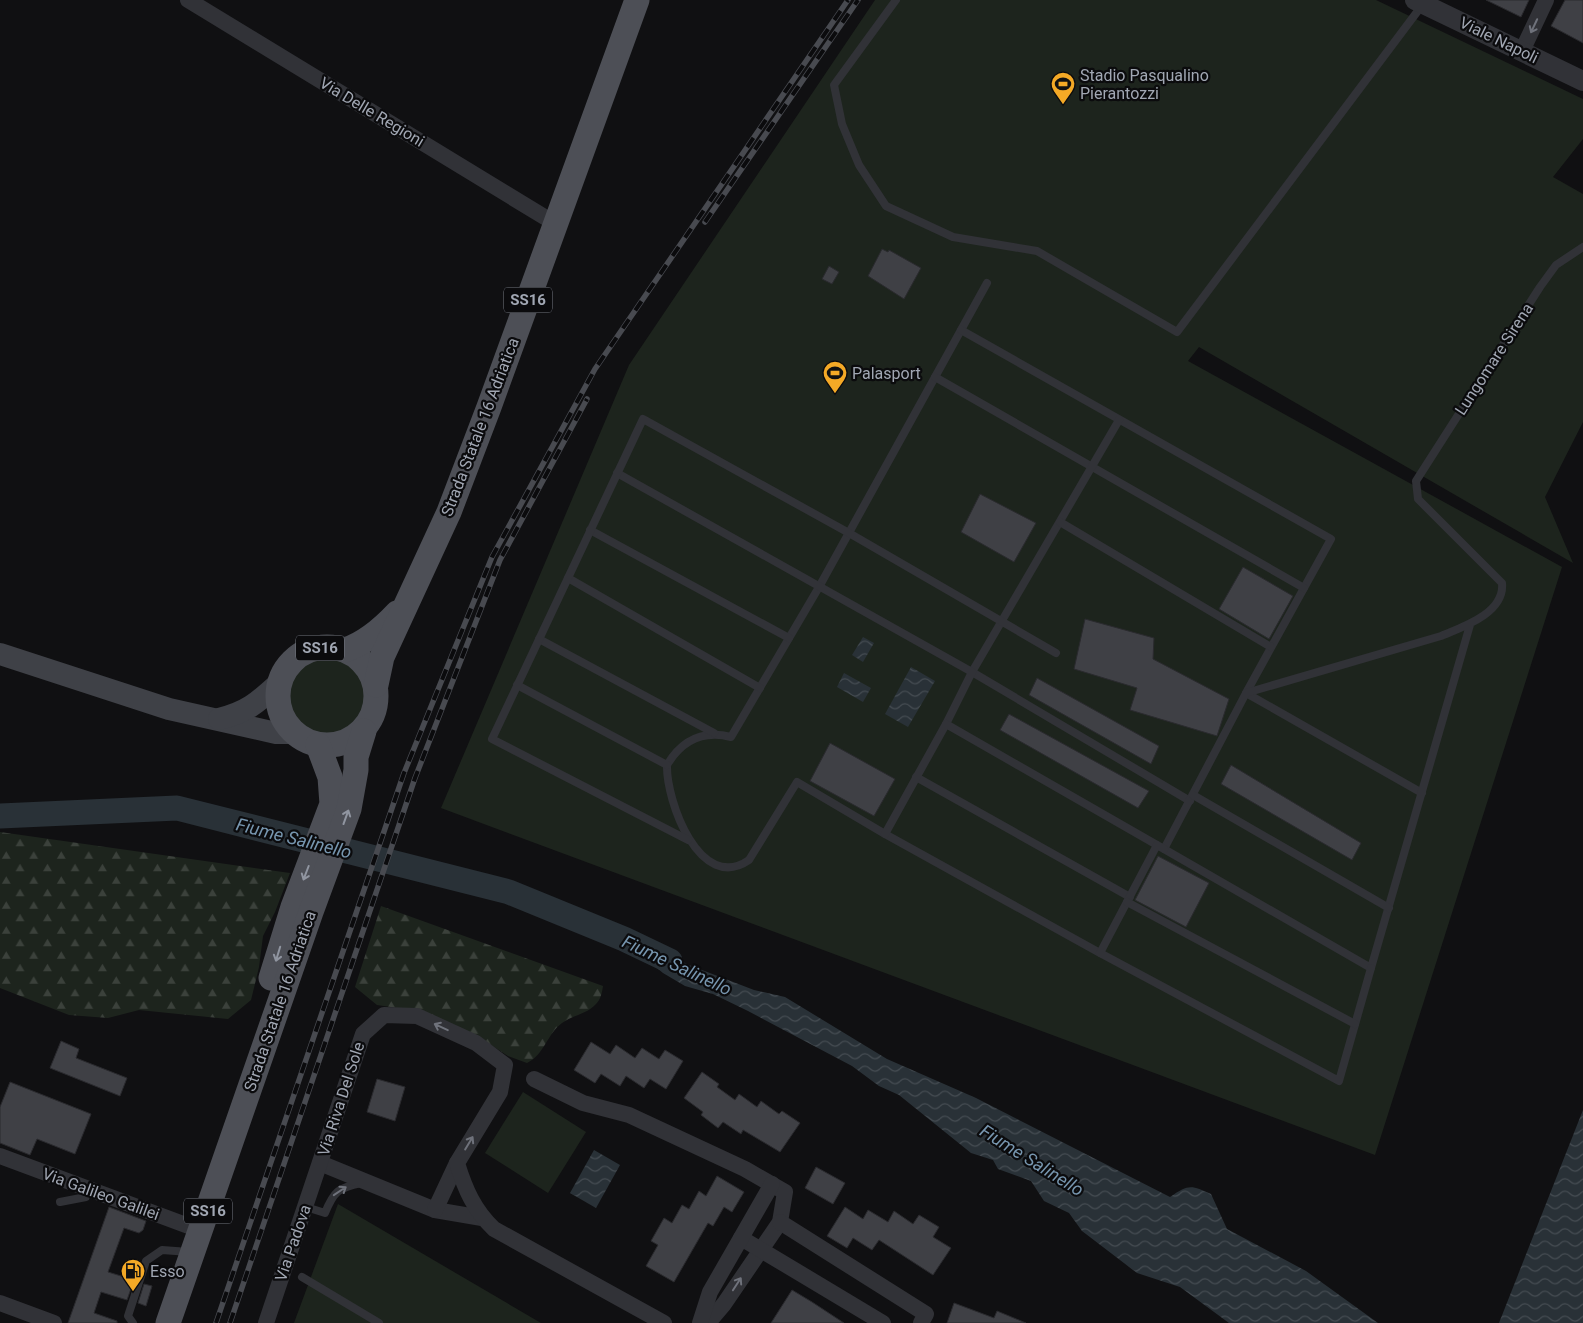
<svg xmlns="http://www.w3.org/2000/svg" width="1583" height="1323" font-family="Roboto,sans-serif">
<defs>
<pattern id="forest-firs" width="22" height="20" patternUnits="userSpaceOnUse" patternTransform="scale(1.25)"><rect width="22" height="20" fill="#1d241d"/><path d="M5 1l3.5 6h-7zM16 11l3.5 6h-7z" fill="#3b413b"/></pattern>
<pattern id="water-waves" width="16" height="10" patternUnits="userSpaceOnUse" patternTransform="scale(1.25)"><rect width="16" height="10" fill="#293137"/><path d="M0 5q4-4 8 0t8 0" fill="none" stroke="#454c52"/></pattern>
</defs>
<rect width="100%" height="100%" fill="#101012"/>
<g fill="#1d241d">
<polygon points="875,0 1376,0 1583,99 1583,139 1553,177 1583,194 1583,422 1545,497 1573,563 1199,347 1188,361 1562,567 1375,1155 441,808 629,365"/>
<circle cx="328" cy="697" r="39"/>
<polygon points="523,1092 586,1132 548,1193 485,1153"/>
<polygon points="338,1204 541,1323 294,1323"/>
</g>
<g fill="url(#forest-firs)">
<polygon points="0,832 290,873 275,912 263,936 259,967 251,1000 228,1019 139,1010 108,1018 69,1015 0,988"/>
<path d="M381,906L603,986C602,992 601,999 596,1004C587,1014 573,1015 562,1023C547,1034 544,1055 527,1063L508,1056L488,1043L418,1011L377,1005L355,987Z"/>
</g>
<g fill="url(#water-waves)">
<polygon points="863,637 874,643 863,662 852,655"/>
<polygon points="911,667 935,681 908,727 885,714"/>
<polygon points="844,673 871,688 863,702 837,687"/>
<path d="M641,941L689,965L754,990L785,997L887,1059L976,1098L1170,1197C1189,1184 1191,1185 1211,1194L1227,1229L1306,1271L1378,1323H1229L1180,1287L1137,1273L1082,1231L1069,1213L1044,1201L1031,1181L998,1169L993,1160L971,1153L899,1095L879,1086L852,1066L748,1011L713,994L685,986L663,973L639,953Z"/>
<polygon points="1583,1110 1583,1323 1499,1323"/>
<polygon points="594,1150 620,1165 596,1208 570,1193"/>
</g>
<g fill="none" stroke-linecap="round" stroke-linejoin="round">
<polyline stroke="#293137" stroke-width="25" points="0,816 177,808 509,892 624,939 670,961"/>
</g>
<g fill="#3f4045" stroke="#2a2a2e">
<polygon points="1486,0 1529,0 1521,17"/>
<polygon points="1565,0 1583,0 1583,43 1551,26"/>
<polygon points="882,249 888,252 889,250 921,268 904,299 868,276"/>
<polygon points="829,266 839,272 832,284 822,279"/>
<polygon points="980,494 1036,523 1014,562 961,532"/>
<polygon points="1243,567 1293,596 1269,639 1219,609"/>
<polygon points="1085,619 1154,638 1153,659 1229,699 1217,736 1130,710 1137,688 1074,669"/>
<polygon points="1037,678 1159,746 1151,764 1029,695"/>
<polygon points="1009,714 1149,791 1138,808 1000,730"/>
<polygon points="830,743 895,779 874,816 810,781"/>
<polygon points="1231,765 1361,843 1352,860 1221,784"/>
<polygon points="1158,856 1209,883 1186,927 1135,900"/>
<polygon points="61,1041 79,1049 76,1058 127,1078 120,1096 50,1068"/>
<polygon points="591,1042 610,1054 616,1045 635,1058 642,1048 659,1059 665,1050 683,1061 666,1089 650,1079 644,1088 626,1076 620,1086 601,1074 595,1083 574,1070"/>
<polygon points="702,1072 719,1084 717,1087 735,1100 739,1094 757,1107 761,1101 779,1114 782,1111 800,1123 780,1152 743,1130 741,1134 723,1122 718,1128 701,1115 703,1112 684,1098"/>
<polygon points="377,1079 405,1087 395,1121 367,1112"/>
<polygon points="10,1082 91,1114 75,1154 37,1139 30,1155 0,1143 0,1107"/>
<polygon points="816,1167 845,1183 833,1204 805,1188"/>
<polygon points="717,1176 744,1192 732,1212 724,1207 713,1226 708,1223 674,1282 646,1266 658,1245 651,1241 664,1218 672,1223 682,1205 689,1209 699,1191 706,1196"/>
<polygon points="109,1207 146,1221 143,1230 139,1233 124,1228 108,1272 134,1280 127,1300 101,1292 94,1313 117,1321 117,1323 68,1323"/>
<polygon points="845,1207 863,1219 868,1210 888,1222 894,1211 913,1224 919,1215 939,1227 933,1237 951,1248 933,1275 879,1240 872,1250 853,1238 847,1248 827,1236"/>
<polygon points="144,1284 152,1286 146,1306 138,1303"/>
<polygon points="792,1290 812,1302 844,1323 771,1323"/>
<polygon points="954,1303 994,1318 997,1311 1026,1323 947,1323"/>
</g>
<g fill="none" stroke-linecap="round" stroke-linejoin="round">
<g stroke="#313237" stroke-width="8">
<polyline points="896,0 834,85 842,124 859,165 886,206 953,237 1037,251 1177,332 1423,4"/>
<path d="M987,283L819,587L731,737C703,730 682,740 667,765C666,801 700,894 749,860L797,782L885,834L1100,953"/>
<polyline points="961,330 1331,539 1246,693 1422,793"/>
<polyline points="935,377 1304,588"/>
<polyline points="1119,420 972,672 1190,801"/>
<polyline points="617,473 972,672 946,724"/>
<polyline points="1060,522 1271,647"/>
<polyline points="590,530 789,638"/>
<polyline points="568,578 760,688"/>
<path d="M1470,625L1371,968L1164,849L1246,693L1441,636C1463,627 1505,613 1502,583L1418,499L1416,481L1540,287L1556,265L1583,247"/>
<polyline points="539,639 714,733"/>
<polyline points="517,685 667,765"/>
<polyline points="916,777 1130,897"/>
<polyline points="1193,795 1389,908"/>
<polyline points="885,834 946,724 1157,845"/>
<polyline points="688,840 492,739 643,419 849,533 1056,653"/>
<polyline points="1164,849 1157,845 1100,953 1339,1081 1371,968"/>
<polyline points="1127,902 1355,1024"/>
<polyline points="60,1202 86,1197 87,1190"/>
<path d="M306,1207L325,1213C334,1191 338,1188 361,1183"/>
<polyline points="302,1277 379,1323"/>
<polyline points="133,1323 128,1316 146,1261 162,1250 189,1252"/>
</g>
<g stroke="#313237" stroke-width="16">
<polyline points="188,0 556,224"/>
<polyline points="1522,51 1546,0"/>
<polyline points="534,1079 583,1103 629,1115 745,1169 785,1192 780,1222 724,1304 708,1323"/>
<polyline points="0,1156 202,1231"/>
<polyline points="320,1163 435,1210 482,1218"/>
<polyline points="435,1210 457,1163"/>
<polyline points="780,1222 926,1314 921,1323"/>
<polyline points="741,1238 883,1323"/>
<polyline points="0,1303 54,1323"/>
<path d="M266,1323L363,1034L384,1015L417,1016L476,1043L505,1065L500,1092L457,1163C465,1189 474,1210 494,1229L664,1323"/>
<polyline points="700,1323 710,1292 772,1184"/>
</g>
<polyline stroke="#313237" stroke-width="20" points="1415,0 1583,81"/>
<g stroke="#3f4147" stroke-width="22">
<polyline points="0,654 169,709 276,733 294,733"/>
<path d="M219,719C248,712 258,702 280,682"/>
</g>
<g stroke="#4d4f56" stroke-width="25">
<circle cx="327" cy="696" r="49"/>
<path d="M345,650C366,643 382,629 397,613"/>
<polyline points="376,685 382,657 449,512 489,407 637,0"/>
<polyline points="271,978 293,907 332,804 330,777 318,745"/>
<polyline points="168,1323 311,912 349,809 356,770 356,757 364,731"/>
</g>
<defs>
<g id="rail">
<polyline points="705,222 858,0"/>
<polyline points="216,1323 404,773 492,557 595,369 848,0"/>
<polyline points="230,1323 415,778 500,560 587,399"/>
</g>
</defs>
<use href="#rail" stroke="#484a50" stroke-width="5.5"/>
<use href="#rail" stroke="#0b0b0d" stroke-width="4" stroke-dasharray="11" stroke-linecap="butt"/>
</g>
<defs><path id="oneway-shaft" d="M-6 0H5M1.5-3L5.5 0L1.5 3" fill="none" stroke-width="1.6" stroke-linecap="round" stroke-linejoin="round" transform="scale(1.25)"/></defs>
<g stroke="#6f727b">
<use href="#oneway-shaft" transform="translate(1534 26) rotate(115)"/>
<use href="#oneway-shaft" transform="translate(441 1027) rotate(-155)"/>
<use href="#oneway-shaft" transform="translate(469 1143) rotate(-59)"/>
<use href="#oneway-shaft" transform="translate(340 1191) rotate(-34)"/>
<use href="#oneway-shaft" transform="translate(737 1284) rotate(-57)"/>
</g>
<g stroke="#9095a0">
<use href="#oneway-shaft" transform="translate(346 817) rotate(-70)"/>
<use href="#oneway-shaft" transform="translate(306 873) rotate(111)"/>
<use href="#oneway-shaft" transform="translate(278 954) rotate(107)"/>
</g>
<defs>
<symbol id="stadium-pin" viewBox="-11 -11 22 30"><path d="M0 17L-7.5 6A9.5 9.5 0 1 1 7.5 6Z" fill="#f4a926" stroke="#0b0b0d"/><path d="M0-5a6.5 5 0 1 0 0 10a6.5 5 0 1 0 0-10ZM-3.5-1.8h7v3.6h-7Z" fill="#111"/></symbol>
<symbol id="fuel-pin" viewBox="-11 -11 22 30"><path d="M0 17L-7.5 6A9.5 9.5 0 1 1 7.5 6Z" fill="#f4a926" stroke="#0b0b0d"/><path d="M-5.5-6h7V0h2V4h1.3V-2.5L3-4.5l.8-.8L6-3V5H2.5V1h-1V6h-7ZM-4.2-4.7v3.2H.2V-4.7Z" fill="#111"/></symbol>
</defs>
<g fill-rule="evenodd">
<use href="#stadium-pin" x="1049" y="70" width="28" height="38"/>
<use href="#stadium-pin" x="821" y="359" width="28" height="38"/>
<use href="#fuel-pin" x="119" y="1257" width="28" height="38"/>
</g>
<g text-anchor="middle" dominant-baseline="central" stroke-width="4.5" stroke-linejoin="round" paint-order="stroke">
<g fill="#0b0b0d" stroke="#747881" stroke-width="1">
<rect x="504" y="287.5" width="48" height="25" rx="4"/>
<rect x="296" y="635.5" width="48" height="25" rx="4"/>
<rect x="184" y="1198.5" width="48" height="25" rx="4"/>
</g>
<g font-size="15" font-weight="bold" fill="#a1a7b3">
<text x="528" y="300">SS16</text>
<text x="320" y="648">SS16</text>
<text x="208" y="1211">SS16</text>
</g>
<g font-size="16" fill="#a1a7b3" stroke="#0b0b0d">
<text transform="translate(1499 40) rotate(26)">Viale Napoli</text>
<text transform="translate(372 112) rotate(31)">Via Delle Regioni</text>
<text transform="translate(1494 359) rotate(-57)">Lungomare Sirena</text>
<text transform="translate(480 427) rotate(-69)">Strada Statale 16 Adriatica</text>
<text transform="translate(280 1001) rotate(-71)">Strada Statale 16 Adriatica</text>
<text transform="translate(341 1099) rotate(-72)">Via Riva Del Sole</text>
<text transform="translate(101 1194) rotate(20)">Via Galileo Galilei</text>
<text transform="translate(293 1243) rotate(-71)">Via Padova</text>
</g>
<g font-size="16" fill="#a1a7b3" stroke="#0b0b0d" text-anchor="start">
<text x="1080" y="75">Stadio Pasqualino<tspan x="1080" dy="18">Pierantozzi</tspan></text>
<text x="852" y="373">Palasport</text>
<text x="150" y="1271">Esso</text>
</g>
<g font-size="18" font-style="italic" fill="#7796af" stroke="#0b0b0d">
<text transform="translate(294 838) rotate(14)">Fiume Salinello</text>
<text transform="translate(677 965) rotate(25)">Fiume Salinello</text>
<text transform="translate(1032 1160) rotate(32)">Fiume Salinello</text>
</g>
</g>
</svg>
